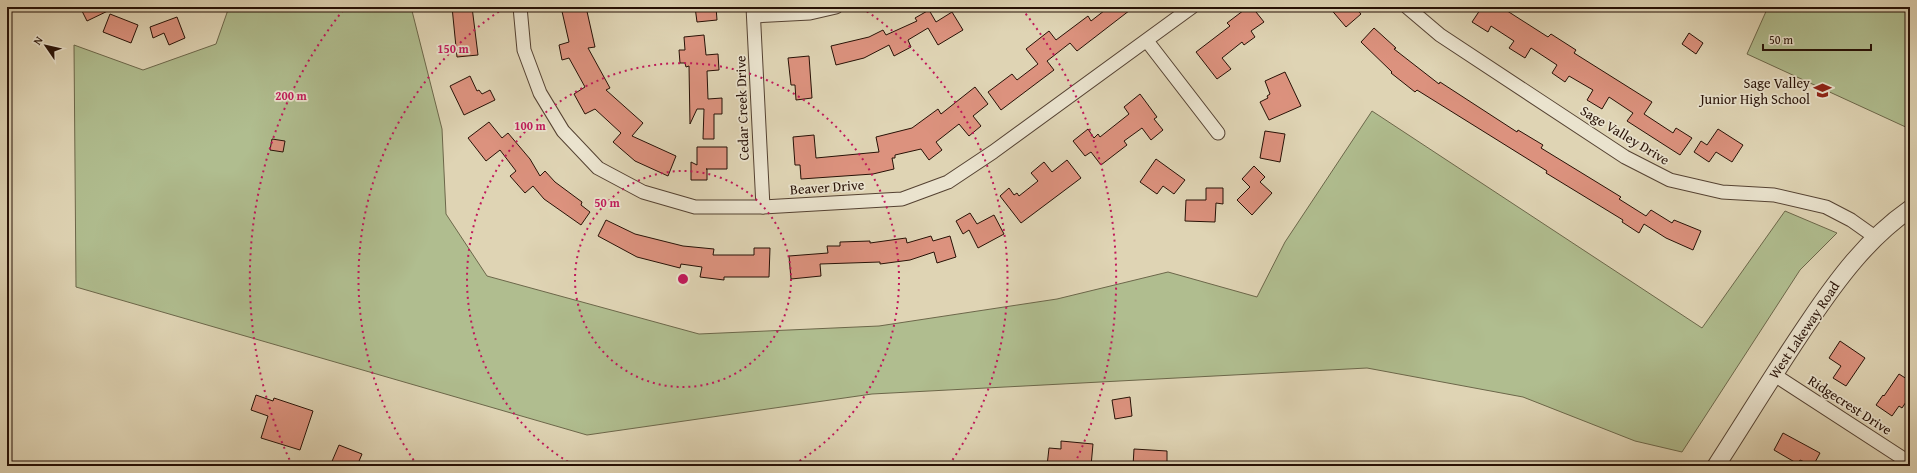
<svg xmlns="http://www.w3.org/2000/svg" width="1917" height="473" font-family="'Gentium Book Plus',serif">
<rect width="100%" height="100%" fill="#dfd4b4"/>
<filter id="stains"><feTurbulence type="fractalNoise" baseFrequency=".005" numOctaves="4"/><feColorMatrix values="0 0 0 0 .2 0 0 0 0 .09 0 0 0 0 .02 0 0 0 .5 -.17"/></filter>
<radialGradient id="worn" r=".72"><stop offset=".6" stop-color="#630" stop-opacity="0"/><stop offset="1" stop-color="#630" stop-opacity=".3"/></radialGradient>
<g fill="#b0bd8f" stroke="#6c674a">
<polygon points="229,7 411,7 442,129 446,214 487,276 699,334 879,326 1057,299 1168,272 1257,297 1285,242 1372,111 1702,328 1785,211 1837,233 1800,270 1682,452 1635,441 1523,397 1367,368 872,394 587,435 76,287 74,45 143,70 216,44"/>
<polygon points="1768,7 1898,7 1910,12 1910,129 1747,54"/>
</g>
<g fill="#dc927e" stroke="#271106">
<polygon points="80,7 116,7 87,21"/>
<polygon points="452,7 472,7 478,55 457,57"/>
<polygon points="561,7 586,7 595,47 588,48 610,88 606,90 643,123 632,136 676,156 668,176 635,161 613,142 621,133 595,109 585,114 574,94 585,87 569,58 562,60 559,45 569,42"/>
<polygon points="695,7 716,7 717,20 697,22"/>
<polygon points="1109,7 1134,7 1077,51 1070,43 1047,61 1054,70 1001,110 988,92 1012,74 1017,80 1038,64 1026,49 1049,31 1056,40 1088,16 1091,21"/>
<polygon points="1248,7 1252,7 1264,22 1251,31 1255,37 1244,45 1242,42 1222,58 1231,69 1217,79 1196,52 1230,26 1227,23"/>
<polygon points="1329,7 1355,7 1361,14 1346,27"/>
<polygon points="1482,7 1501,7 1548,37 1551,34 1576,50 1574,53 1652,102 1644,114 1673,133 1676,128 1692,138 1680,155 1627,121 1633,113 1609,97 1602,109 1587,100 1593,90 1569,76 1565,82 1552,73 1557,65 1531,48 1525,58 1509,48 1514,41 1491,26 1488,32 1472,22"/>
<polygon points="929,10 936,22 952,12 963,30 938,45 928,28 908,40 911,47 894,56 889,45 864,58 836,65 831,46 869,37 883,30 886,35 917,21 915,18"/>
<polygon points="110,14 138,25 131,43 103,32"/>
<polygon points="177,17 185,38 169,45 164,33 153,38 150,27"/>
<polygon points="1374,28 1396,48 1394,49 1439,84 1440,82 1517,132 1518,130 1543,145 1541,148 1621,197 1619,199 1646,216 1651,210 1672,223 1674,220 1701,231 1693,250 1666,238 1644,224 1639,233 1622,222 1623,220 1546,173 1547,171 1417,90 1415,92 1391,73 1392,72 1361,42"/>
<polygon points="1689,33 1703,43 1696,54 1682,44"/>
<polygon points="704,35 706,55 718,54 719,70 707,71 708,99 722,98 722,114 714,114 714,139 703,139 704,109 697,109 690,124 689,66 686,67 685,63 680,63 679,50 685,50 684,37"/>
<polygon points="809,56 812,98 796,100 795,85 791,85 788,58"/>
<polygon points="1285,72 1301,106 1269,120 1260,102 1268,98 1267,96 1270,94 1265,81"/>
<polygon points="470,76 477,91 479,90 482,94 490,90 495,100 464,115 450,86"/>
<polygon points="975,87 988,104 973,116 981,126 969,136 959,124 936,142 942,150 929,160 921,149 895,155 895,158 892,158 894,169 873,174 801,179 800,165 795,165 793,137 814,135 816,158 879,152 876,137 912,128 938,109 941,114"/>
<polygon points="1140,94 1157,117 1154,119 1163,130 1151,140 1142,128 1124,141 1127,145 1101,165 1091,152 1085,156 1073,141 1088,129 1094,138 1098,134 1100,137 1129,114 1124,107"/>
<polygon points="489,122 502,138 508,133 530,159 540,176 545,171 555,182 582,202 581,205 590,212 581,225 544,199 533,186 525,193 510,176 516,171 500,150 486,161 468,138"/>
<polygon points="1718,129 1743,145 1732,162 1716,152 1709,162 1694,152 1701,141 1707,145"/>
<polygon points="1265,131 1285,134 1280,162 1260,158"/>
<polygon points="272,139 285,141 283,152 270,150"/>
<polygon points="697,147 727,147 727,169 706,169 707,169 707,180 691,180 691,162 697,165"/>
<polygon points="1156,159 1185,180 1174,194 1163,186 1157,194 1140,182"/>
<polygon points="1067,160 1081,178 1021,223 1000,196 1009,188 1014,195 1017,193 1019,196 1038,181 1031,173 1044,162 1052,172"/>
<polygon points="1254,166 1265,177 1260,182 1272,193 1252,215 1237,200 1250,187 1242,179"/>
<polygon points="1206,188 1223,188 1223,204 1216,203 1215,222 1185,221 1186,200 1206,200"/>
<polygon points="970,213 977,224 994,215 1004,234 978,248 969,230 963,234 956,221"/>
<polygon points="606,220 635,234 683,246 714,249 713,255 754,255 754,248 770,248 769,277 724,277 724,280 700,277 702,267 681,264 680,268 637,257 598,236"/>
<polygon points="931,236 933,241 950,236 956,257 937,263 934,252 910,260 880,264 880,262 820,264 821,276 791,279 789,256 828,253 827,246 840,246 840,242 870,241 870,243 906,238 907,243"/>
<polygon points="1840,341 1865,358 1846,386 1833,378 1841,366 1829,358"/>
<polygon points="1899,374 1910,381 1910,396 1902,408 1899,406 1892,416 1876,405 1883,395 1884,396"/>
<polygon points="256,395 273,401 274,398 313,411 300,450 261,438 268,416 251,410"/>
<polygon points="1130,397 1132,416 1115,419 1112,400"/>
<polygon points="1783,433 1820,453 1813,466 1800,460 1798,464 1774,450"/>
<polygon points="1061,441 1093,444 1091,466 1047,466 1049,448 1061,449"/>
<polygon points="339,445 362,454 357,466 330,466"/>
<polygon points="1134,449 1167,451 1167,466 1133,466"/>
</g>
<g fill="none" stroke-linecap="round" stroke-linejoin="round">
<defs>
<g id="minor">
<polyline points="520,7 524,50 540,93 563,131 598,168 643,192 695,207 763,207 902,199 948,182 993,152 1192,7"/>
<polyline points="753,7 763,207"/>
<polyline points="1407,7 1440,35 1625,157 1670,180 1722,192 1774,195 1826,207 1851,220 1875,237"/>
<polyline points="754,16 810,13 836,7"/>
<polyline points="1147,41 1218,133"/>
<polyline points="1773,374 1910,463"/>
</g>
<path id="tertiary" d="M1716,466C1747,418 1776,370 1808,323C1837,280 1867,239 1910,209"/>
</defs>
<use href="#minor" stroke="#554232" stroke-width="15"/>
<use href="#tertiary" stroke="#554232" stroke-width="19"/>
<use href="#minor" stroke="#eae3ce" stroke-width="13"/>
<use href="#tertiary" stroke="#eae3ce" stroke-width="17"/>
</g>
<g fill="none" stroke="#c2185b" stroke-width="2" stroke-dasharray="2 4">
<circle cx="683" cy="279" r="108"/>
<path d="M573 465A216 216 0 1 1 793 465"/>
<path d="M417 465A325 325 0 0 1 504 8M862 8A325 325 0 0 1 949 465"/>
<path d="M292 465A433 433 0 0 1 344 9M1022 9A433 433 0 0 1 1074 465"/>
</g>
<defs>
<symbol id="school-bare" viewBox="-9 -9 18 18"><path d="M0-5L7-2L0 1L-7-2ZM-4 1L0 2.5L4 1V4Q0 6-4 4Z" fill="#8f2418" stroke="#eae3ce" stroke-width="2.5" paint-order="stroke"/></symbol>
</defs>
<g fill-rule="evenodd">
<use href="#school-bare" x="1810" y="78" width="25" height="25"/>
</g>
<g text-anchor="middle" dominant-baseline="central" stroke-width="3.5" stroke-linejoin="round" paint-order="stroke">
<g font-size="14" fill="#271106" stroke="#eae3ce" text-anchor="end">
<text x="1810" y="83">Sage Valley<tspan x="1810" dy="16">Junior High School</tspan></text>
</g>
<g font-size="14" fill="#271106" stroke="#eae3ce">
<text transform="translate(742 108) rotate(-92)">Cedar Creek Drive</text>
<text transform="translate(1625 135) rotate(31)">Sage Valley Drive</text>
<text transform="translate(827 187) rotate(-4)">Beaver Drive</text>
<text transform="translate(1804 330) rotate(-56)">West Lakeway Road</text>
<text transform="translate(1850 405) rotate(33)">Ridgecrest Drive</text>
</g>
</g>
<circle cx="683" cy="279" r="6" fill="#c2185b" stroke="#eae3ce" stroke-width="2"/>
<g font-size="12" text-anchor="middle" font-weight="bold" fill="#c2185b" stroke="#eae3ce" stroke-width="3.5" stroke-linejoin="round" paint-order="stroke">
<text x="453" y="53">150 m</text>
<text x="291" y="100">200 m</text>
<text x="530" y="130">100 m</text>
<text x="607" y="207">50 m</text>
</g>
<rect width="1917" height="473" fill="none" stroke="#dfd4b4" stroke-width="24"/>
<rect x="8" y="8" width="1901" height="457" fill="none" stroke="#271106" stroke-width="2"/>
<rect x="12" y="12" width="1893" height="449" fill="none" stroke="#271106"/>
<g transform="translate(46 46) rotate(304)" stroke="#eae3ce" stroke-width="3" paint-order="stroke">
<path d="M0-3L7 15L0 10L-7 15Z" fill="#271106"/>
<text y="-6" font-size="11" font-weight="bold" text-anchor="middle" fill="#271106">N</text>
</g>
<path d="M1763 44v6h108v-6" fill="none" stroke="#271106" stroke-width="2"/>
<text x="1769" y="44" font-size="12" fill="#271106" stroke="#eae3ce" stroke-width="3" paint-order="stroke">50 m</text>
<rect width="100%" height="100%" filter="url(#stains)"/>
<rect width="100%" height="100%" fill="url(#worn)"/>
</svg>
